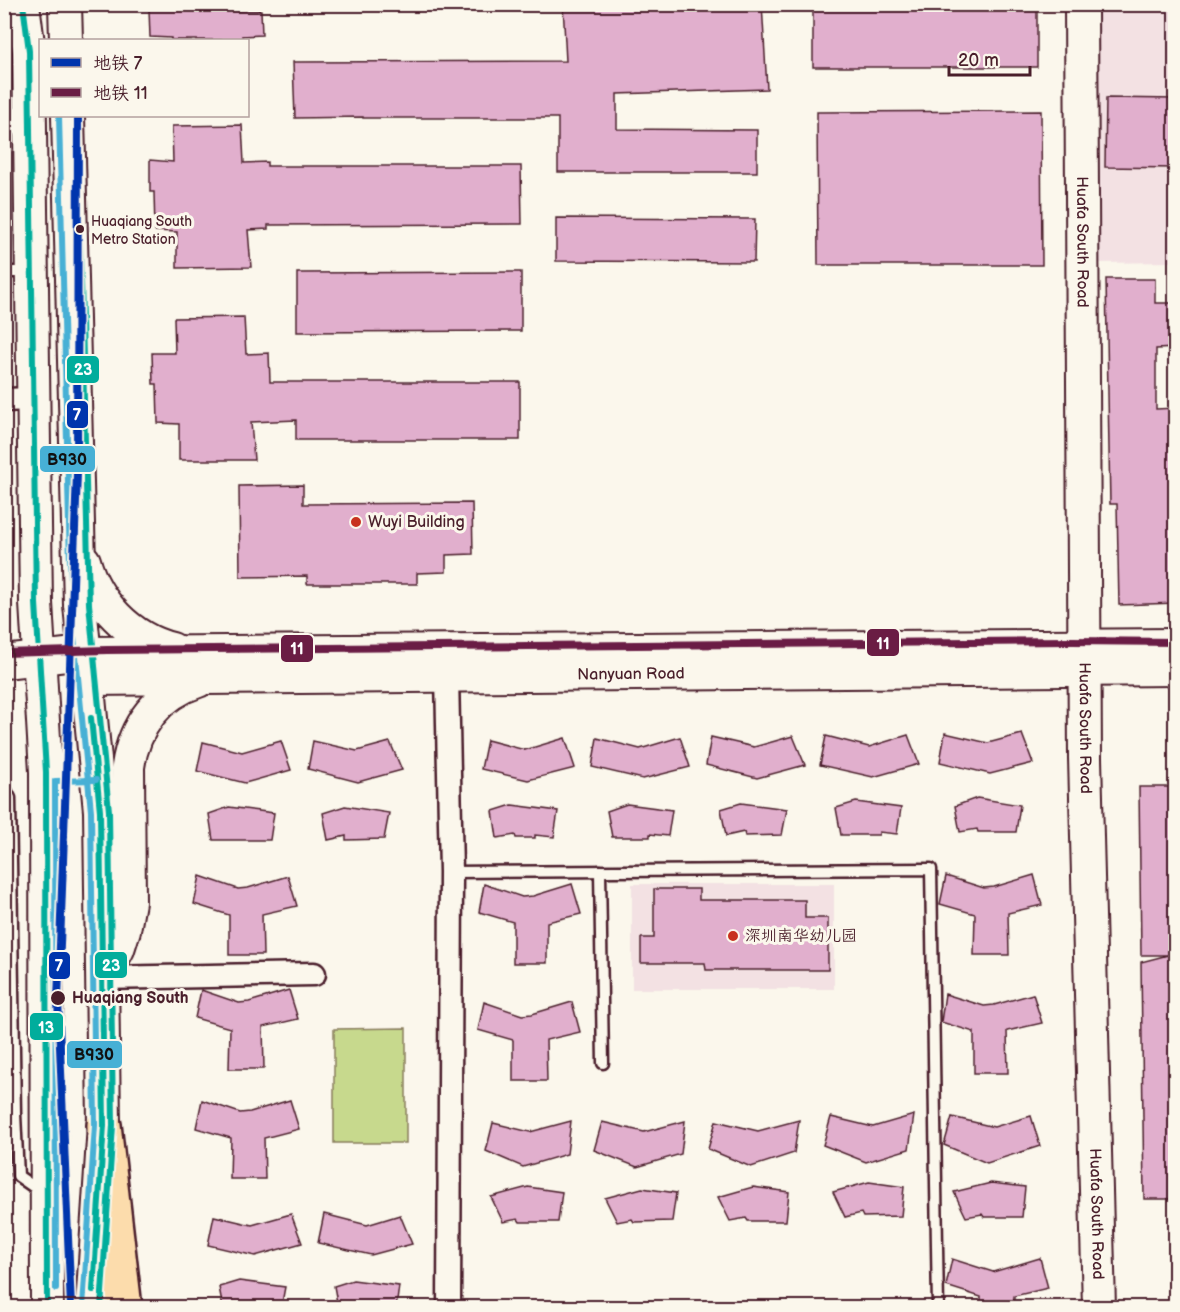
<svg xmlns="http://www.w3.org/2000/svg" width="1180" height="1312" font-family="'Balsamiq Sans','LXGW WenKai TC',sans-serif">
<rect width="100%" height="100%" fill="#fbf7ec"/>
<filter id="ink" filterUnits="userSpaceOnUse"><feTurbulence type="fractalNoise" baseFrequency=".0167" numOctaves="2"/><feDisplacementMap in="SourceGraphic" scale="12" xChannelSelector="R" yChannelSelector="G"/><feConvolveMatrix kernelMatrix="1 2 1 2 8 2 1 2 1" color-interpolation-filters="sRGB"/></filter>
<g filter="url(#ink)">
<g fill="#f3e1e3">
<polygon points="1092,5 1175,5 1175,262 1095,263"/>
<rect x="632" y="884" width="202" height="105"/>
</g>
<polygon fill="#c7d98d" stroke="#887c5c" stroke-width="1.5" points="406,1028 406,1143 334,1143 334,1029"/>
<g fill="#e1afcd" stroke="#4a1f2b" stroke-width="1.5">
<polygon points="174,4 227,4 228,11 261,10 262,35 242,36 243,40 171,40 171,38 150,37 149,9 175,8"/>
<polygon points="563,4 762,4 767,89 617,94 617,129 757,130 757,172 558,172 558,118 363,118 363,117 295,118 293,62 566,61"/>
<polygon points="1037,8 1037,67 813,67 813,9"/>
<polygon points="1106,98 1176,99 1176,168 1105,167"/>
<polygon points="1041,111 1042,265 818,265 817,112"/>
<polygon points="242,125 244,163 267,162 267,166 521,166 522,224 268,225 268,229 248,230 251,267 177,268 177,232 155,231 154,192 150,192 150,160 173,162 172,126"/>
<polygon points="556,218 755,219 754,262 556,261"/>
<polygon points="521,272 521,331 297,332 297,273"/>
<polygon points="1106,279 1155,279 1155,303 1176,303 1176,348 1156,349 1156,409 1176,408 1176,603 1119,605 1117,504 1110,504"/>
<polygon points="244,317 246,354 269,353 270,382 520,382 520,440 296,440 296,420 251,422 254,460 179,460 179,424 158,423 157,384 153,384 152,353 175,353 174,318"/>
<polygon points="303,485 303,504 472,503 473,554 446,555 446,572 417,573 417,584 307,584 307,576 240,577 239,486"/>
<polygon points="945,733 988,743 1022,734 1033,763 990,774 940,762"/>
<polygon points="908,735 919,764 873,777 820,765 826,736 869,747"/>
<polygon points="793,736 805,765 757,778 706,765 711,737 754,747"/>
<polygon points="680,737 690,767 643,779 592,767 597,738 640,749"/>
<polygon points="565,738 575,768 528,780 481,769 487,740 525,750"/>
<polygon points="281,741 291,770 245,783 197,771 203,742 242,752"/>
<polygon points="313,741 357,751 390,742 402,770 358,782 308,769"/>
<polygon points="1139,787 1176,787 1176,1199 1144,1199 1141,962 1168,955 1141,955"/>
<polygon points="977,798 1020,805 1016,832 978,832 977,829 960,832 955,806"/>
<polygon points="856,802 901,808 897,834 879,832 879,835 841,835 836,808"/>
<polygon points="741,803 787,809 782,835 745,836 744,832 726,836 721,809"/>
<polygon points="627,804 672,810 668,836 650,834 650,837 612,837 607,811"/>
<polygon points="512,805 558,811 554,837 535,835 535,838 516,838 515,835 497,838 493,811"/>
<polygon points="345,806 389,813 384,839 346,840 346,836 328,840 323,813"/>
<polygon points="229,807 274,813 270,840 213,840 209,814"/>
<polygon points="1034,875 1042,905 1008,913 1009,955 974,955 975,914 940,904 946,876 984,888 994,887"/>
<polygon points="200,876 238,889 248,888 288,876 297,906 262,914 263,955 229,955 229,915 194,904"/>
<polygon points="484,884 522,897 533,896 572,884 581,914 547,922 547,963 513,963 513,922 479,912"/>
<polygon points="654,889 699,889 699,900 805,900 805,918 828,918 828,970 706,970 705,963 641,963 641,938 654,938"/>
<polygon points="201,990 239,1003 249,1002 289,990 298,1019 263,1027 264,1069 229,1069 230,1028 195,1018"/>
<polygon points="945,994 984,1006 994,1005 1033,994 1042,1023 1007,1031 1008,1073 974,1073 974,1032 941,1022"/>
<polygon points="484,1002 522,1015 532,1014 572,1002 580,1032 546,1040 547,1081 513,1081 513,1040 478,1030"/>
<polygon points="202,1100 240,1113 250,1112 290,1100 299,1129 264,1138 265,1179 230,1179 231,1138 196,1128"/>
<polygon points="914,1115 909,1149 866,1162 823,1145 831,1117 873,1127"/>
<polygon points="1031,1116 1040,1146 987,1163 944,1145 952,1117 994,1127"/>
<polygon points="799,1120 794,1153 751,1167 708,1149 716,1121 758,1131"/>
<polygon points="571,1121 567,1154 523,1167 486,1151 493,1123 530,1132"/>
<polygon points="685,1121 681,1154 637,1167 594,1150 602,1122 644,1132"/>
<polygon points="869,1182 904,1187 901,1216 863,1217 861,1213 845,1217 833,1192"/>
<polygon points="991,1183 1025,1187 1022,1217 984,1217 982,1214 966,1217 954,1192"/>
<polygon points="528,1187 562,1192 558,1222 520,1222 518,1219 503,1222 491,1197"/>
<polygon points="753,1187 789,1192 786,1221 748,1221 746,1218 730,1221 718,1197"/>
<polygon points="642,1188 676,1193 672,1221 634,1222 632,1219 617,1222 605,1198"/>
<polygon points="291,1214 302,1243 255,1256 208,1245 214,1216 252,1225"/>
<polygon points="324,1214 367,1225 400,1215 412,1244 371,1255 318,1243"/>
<polygon points="1040,1258 1048,1288 1014,1296 1014,1308 981,1308 981,1297 946,1286 952,1259 993,1272"/>
<polygon points="353,1280 399,1286 396,1308 338,1308 334,1286"/>
<polygon points="239,1281 285,1287 281,1308 223,1308 219,1287"/>
</g>
<g fill="none" stroke-linecap="round" stroke-linejoin="round">
<defs>
<g id="service">
<polyline points="4,272 29,272"/>
<polyline points="4,786 10,798 15,1114 18,1176 41,1192"/>
<polyline points="600,871 603,1063"/>
<polyline points="451,872 931,869 938,1308"/>
</g>
<g id="minor">
<polyline points="4,400 33,399"/>
<polyline points="447,675 451,872 449,1308"/>
<polyline points="102,978 314,974"/>
</g>
<g id="secondary">
<polyline points="23,4 29,51 36,603 46,772 47,1308"/>
<polyline points="65,4 66,40"/>
<path id="s1" d="M1081,4L1085,758L1099,1308"/>
<polyline points="68,116 80,605 100,811 104,1125 92,1308"/>
<path d="M84,561C95,602 130,639 172,649"/>
<polyline points="4,662 84,653 1176,645"/>
<path id="s2" d="M87,679L1176,669"/>
<path d="M107,970L118,949L124,930L129,902L128,767C134,725 158,694 198,681"/>
</g>
<polyline id="primary" points="104,1125 125,1308"/>
</defs>
<use href="#service" stroke="#4a1f2b" stroke-width="15"/>
<use href="#minor" stroke="#4a1f2b" stroke-width="27"/>
<use href="#secondary" stroke="#4a1f2b" stroke-width="36"/>
<use href="#primary" stroke="#4a1f2b" stroke-width="38"/>
<use href="#service" stroke="#fbf7ec" stroke-width="10"/>
<use href="#minor" stroke="#fbf7ec" stroke-width="22"/>
<use href="#secondary" stroke="#fbf7ec" stroke-width="32"/>
<use href="#primary" stroke="#fcdcac" stroke-width="33"/>
<defs>
<g id="bus-1">
<polyline points="23,4 29,51 36,603 46,772 47,1308"/>
<polyline points="91,718 100,811 104,1125 93,1290"/>
</g>
<g id="bus-2">
<polyline points="59,116 71,605 91,811 95,1125 83,1307"/>
<polyline points="56,1289 55,781 96,780"/>
</g>
<polyline id="bus-3" points="77,116 89,604 109,811 113,1125 101,1308"/>
</defs>
<use href="#bus-1" stroke="#fbf7ec" stroke-width="10"/>
<use href="#bus-2" stroke="#fbf7ec" stroke-width="10"/>
<use href="#bus-3" stroke="#fbf7ec" stroke-width="10"/>
<use href="#bus-1" stroke="#01ad9c" stroke-width="6"/>
<use href="#bus-2" stroke="#47b0d5" stroke-width="6"/>
<use href="#bus-3" stroke="#01ad9c" stroke-width="6"/>
<defs>
<polyline id="metro-1" points="71,1308 58,1000 77,473 78,116"/>
<polyline id="metro-2" points="4,653 107,650 1072,641 1176,642"/>
</defs>
<use href="#metro-1" stroke="#fbf7ec" stroke-width="12"/>
<use href="#metro-2" stroke="#fbf7ec" stroke-width="12"/>
<use href="#metro-1" stroke="#0035ad" stroke-width="8"/>
<use href="#metro-2" stroke="#6a1d44" stroke-width="8"/>
</g>
</g>
<g fill="#4a1f2b" stroke="#fbf7ec" stroke-width="2">
<circle cx="80" cy="229" r="5"/>
<circle cx="58" cy="998" r="8"/>
</g>
<g fill="#c8321e" stroke="#fbf7ec" stroke-width="2">
<circle cx="356" cy="522" r="6"/>
<circle cx="733" cy="936" r="6"/>
</g>
<g text-anchor="middle" dominant-baseline="central" stroke-width="6" stroke-linejoin="round" paint-order="stroke">
<g font-size="14" fill="#4a1f2b" stroke="#fbf7ec" text-anchor="start">
<text x="91" y="221">Huaqiang South<tspan x="91" dy="18">Metro Station</tspan></text>
</g>
<g font-size="16" fill="#4a1f2b" stroke="#fbf7ec">
<text stroke="none"><textPath href="#s1" startOffset="238">Huafa South Road</textPath></text>
<text stroke="none"><textPath href="#s2" startOffset="544">Nanyuan Road</textPath></text>
<text stroke="none"><textPath href="#s1" startOffset="724">Huafa South Road</textPath></text>
<text stroke="none"><textPath href="#s1" startOffset="1210">Huafa South Road</textPath></text>
</g>
<g font-size="16" fill="#4a1f2b" stroke="#fbf7ec" text-anchor="start">
<text x="368" y="522">Wuyi Building</text>
<text x="745" y="936">深圳南华幼儿园</text>
</g>
<g font-size="16" font-weight="bold" fill="#4a1f2b" stroke="#fbf7ec" text-anchor="start">
<text x="72" y="998">Huaqiang South</text>
</g>
</g>
<g stroke="#fbf7ec" stroke-width="2">
<rect x="66" y="355" width="34" height="29" rx="6" fill="#01ad9c"/>
<rect x="66" y="400" width="23" height="29" rx="6" fill="#0035ad"/>
<rect x="39" y="445" width="57" height="28" rx="6" fill="#47b0d5"/>
<rect x="866" y="628" width="34" height="29" rx="6" fill="#6a1d44"/>
<rect x="280" y="634" width="34" height="29" rx="6" fill="#6a1d44"/>
<rect x="94" y="951" width="34" height="28" rx="6" fill="#01ad9c"/>
<rect x="48" y="951" width="23" height="29" rx="6" fill="#0035ad"/>
<rect x="29" y="1012" width="35" height="29" rx="6" fill="#01ad9c"/>
<rect x="66" y="1040" width="57" height="29" rx="6" fill="#47b0d5"/>
</g>
<g font-size="16" text-anchor="middle" font-weight="bold" fill="#fff">
<text x="83" y="375">23</text>
<text x="77" y="420">7</text>
<text x="883" y="649">11</text>
<text x="297" y="654">11</text>
<text x="111" y="971">23</text>
<text x="59" y="971">7</text>
<text x="46" y="1033">13</text>
</g>
<g font-size="16" text-anchor="middle" font-weight="bold" fill="#111">
<text x="67" y="465">B930</text>
<text x="94" y="1060">B930</text>
</g>
<rect width="1180" height="1312" fill="none" stroke="#fbf7ec" stroke-width="24"/>
<rect x="12" y="12" width="1156" height="1288" fill="none" stroke="#4a1f2b" stroke-width="2" filter="url(#ink)"/>
<rect x="39" y="39" width="210" height="78" fill="#fbf7ec" stroke="#b4a19f" stroke-width="1.5"/>
<rect x="51" y="58" width="30" height="9" fill="#0035ad" stroke="#b4a19f" stroke-width="1.5"/>
<text x="93" y="69" font-size="18" fill="#4a1f2b">地铁 7</text>
<rect x="51" y="88" width="30" height="9" fill="#6a1d44" stroke="#b4a19f" stroke-width="1.5"/>
<text x="93" y="99" font-size="18" fill="#4a1f2b">地铁 11</text>
<path d="M949 66v9h81v-9" fill="none" stroke="#4a1f2b" stroke-width="3"/>
<text x="958" y="66" font-size="18" fill="#4a1f2b" stroke="#fbf7ec" stroke-width="4.5" paint-order="stroke">20 m</text>
</svg>
